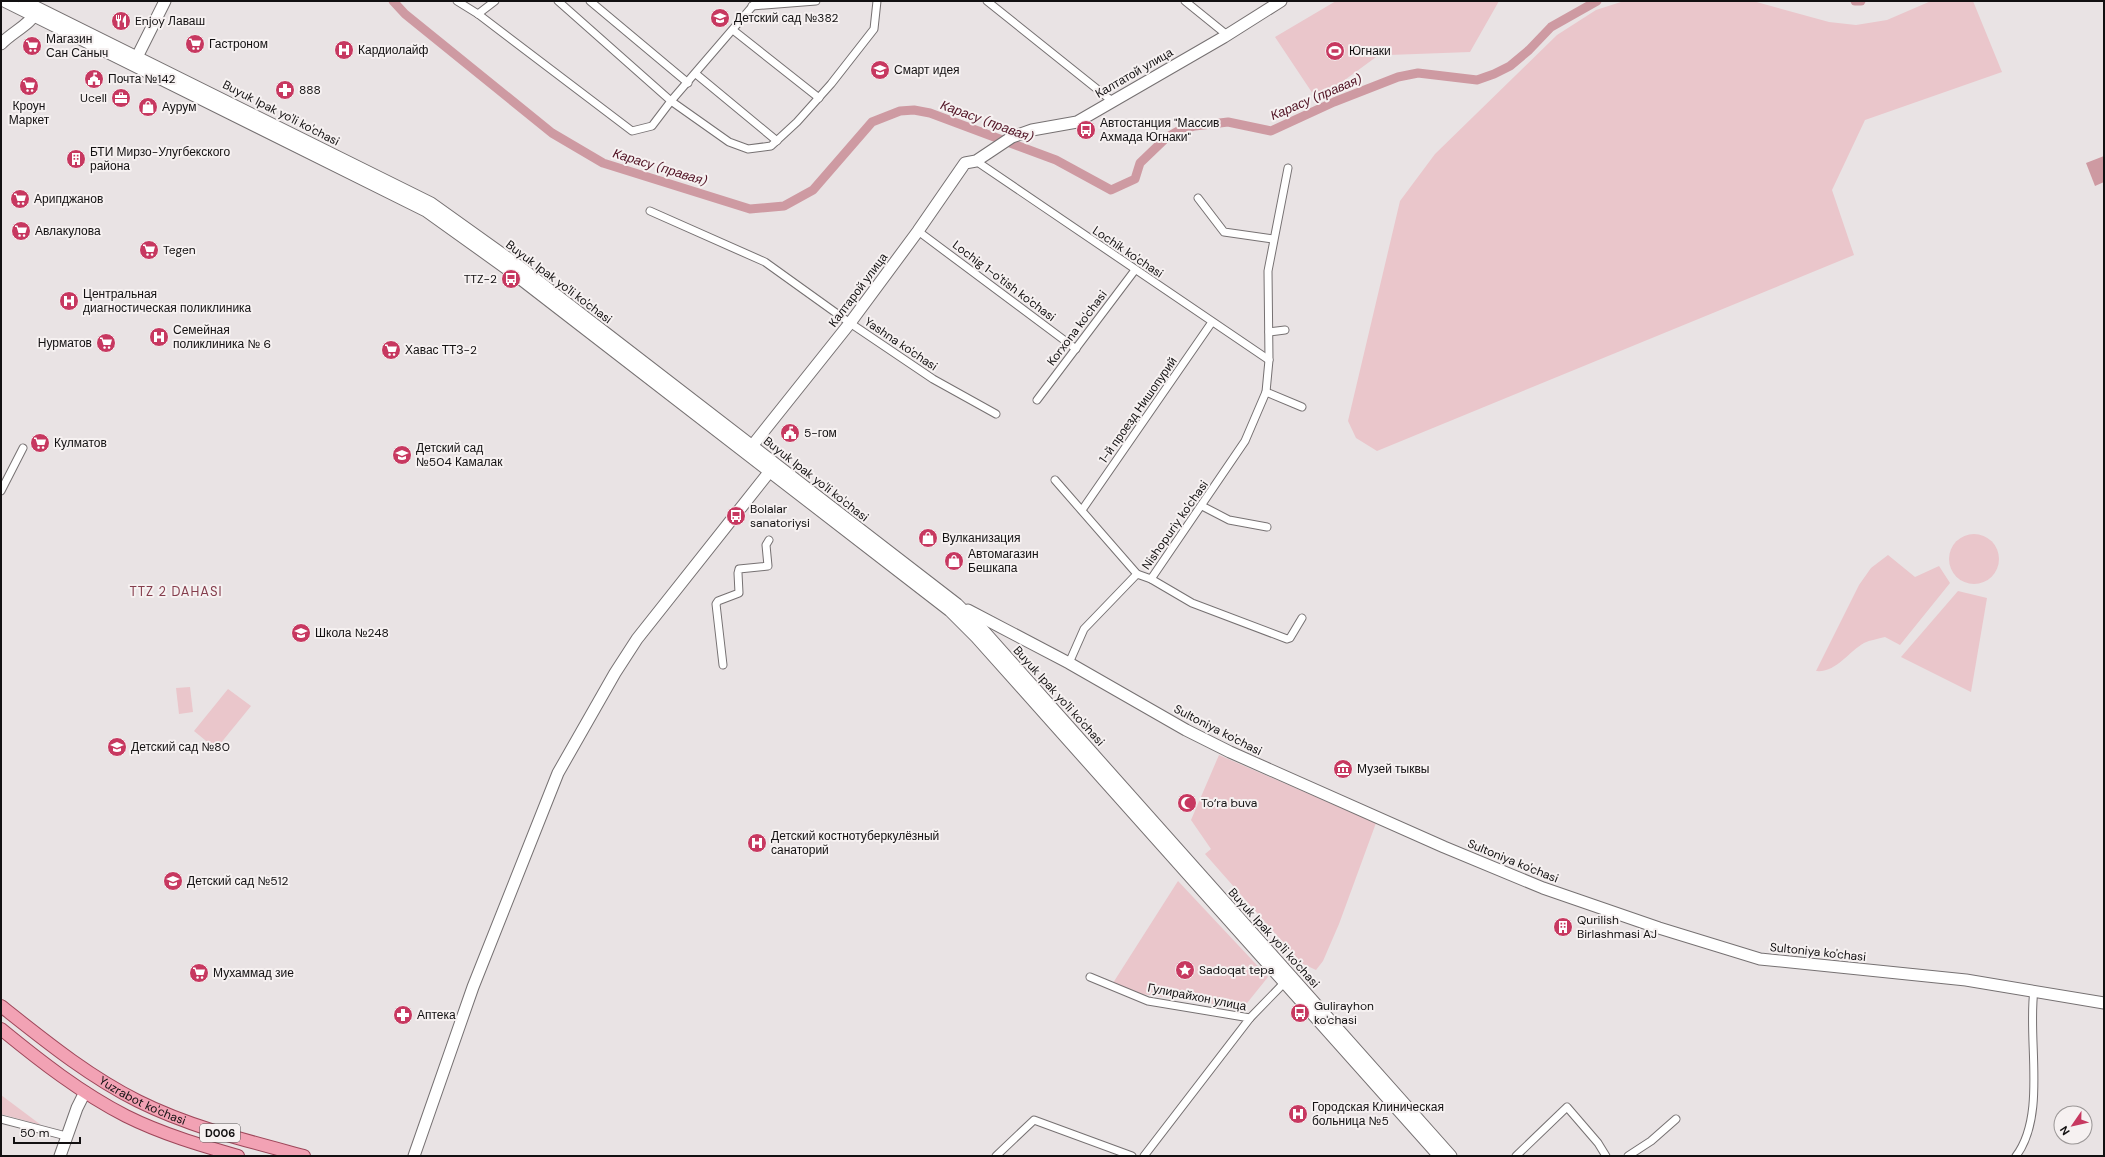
<svg xmlns="http://www.w3.org/2000/svg" width="2105" height="1157" font-family="'DM Sans',sans-serif">
<rect width="100%" height="100%" fill="#e9e3e4"/>
<g fill="#eac6cb">
<polygon points="1336,1 1499,1 1470,52 1389,55 1387,49 1331,90 1315,97 1275,37"/>
<polygon points="1624,1 1753,1 1829,22 1856,25 1887,20 1931,1 1973,1 2002,72 1865,120 1832,190 1854,255 1377,451 1356,438 1348,421 1400,201 1435,154 1557,35 1596,10"/>
<circle cx="1974" cy="559" r="25"/>
<path d="M1888,555L1915,577L1939,566L1950,583L1900,645L1885,637C1878,639 1870,640 1864,643C1848,652 1836,673 1816,671L1859,585L1871,568Z"/>
<polygon points="1958,591 1987,598 1971,692 1901,657"/>
<polygon points="190,687 193,712 179,714 176,688"/>
<polygon points="228,689 251,706 216,749 194,731"/>
<polygon points="1219,755 1376,823 1339,924 1323,961 1316,970 1301,963 1205,854 1211,849 1191,820"/>
<polygon points="1178,881 1268,977 1243,1008 1142,994 1113,983"/>
<polygon points="1,1095 41,1125 1,1114"/>
</g>
<polygon fill="#ce9aa2" points="2104,156 2104,182 2095,186 2086,163"/>
<g fill="none" stroke-linecap="round" stroke-linejoin="round">
<g stroke="#ce9aa2" stroke-width="9">
<polyline points="393,1 405,14 552,133 603,163 750,209 784,206 813,190 872,122 900,111 914,110 930,113 1056,160 1111,190 1135,179 1140,163 1166,138 1180,130 1195,126 1228,122 1271,131 1334,102 1398,77 1418,73 1477,80 1494,74 1510,66 1529,50 1551,27 1597,1"/>
<polyline points="1855,1 1861,1"/>
</g>
<defs>
<g id="street">
<polyline points="457,1 478,14 632,131 652,126 671,101 757,1"/>
<polyline points="558,1 671,101 729,142 748,149 771,146 797,122 831,84 874,29 877,1"/>
<polyline points="590,1 688,83"/>
<polyline points="987,1 1112,101"/>
<polyline points="1185,1 1227,35"/>
<polyline points="752,6 816,1"/>
<polyline points="478,14 495,1"/>
<polyline points="733,30 819,98"/>
<polyline points="696,74 777,141"/>
<polyline points="976,161 1269,360"/>
<polyline points="1198,198 1224,232 1273,239"/>
<polyline points="650,211 765,262 850,323 933,379 996,414"/>
<polyline points="918,231 1076,349"/>
<polyline points="1269,332 1285,330"/>
<polyline points="1266,392 1302,407"/>
<polyline points="1037,400 1135,270"/>
<polyline points="1055,480 1137,574"/>
<polyline points="1,491 23,448"/>
<polyline points="1202,506 1229,520 1267,527"/>
<polyline points="1082,510 1212,322"/>
<polyline points="1151,579 1192,603 1287,639 1290,638 1302,618"/>
<polyline points="1069,663 1084,629 1137,574 1151,579 1245,441 1266,392 1269,360 1268,271 1288,168"/>
<polyline points="723,665 716,604 718,601 739,593 738,573 739,569 768,566 766,545 769,540"/>
<polyline points="1090,977 1148,1001 1250,1018 1144,1156"/>
<polyline points="1250,1018 1284,983"/>
<polyline points="1,1119 66,1136"/>
<polyline points="996,1156 1034,1120 1132,1156"/>
<polyline points="1516,1156 1567,1107 1598,1143 1606,1156"/>
<polyline points="1628,1156 1651,1141 1676,1119"/>
<path d="M2016,1156C2047,1115 2027,1039 2034,990"/>
</g>
<g id="secondary">
<polyline points="4,1 426,211 514,274 950,611 976,637 1439,1156"/>
<polyline points="24,1 431,203 519,266 957,604 983,630 1451,1156"/>
<path d="M1,44C11,33 31,24 37,11"/>
<polyline points="134,63 165,1"/>
<polyline points="748,451 850,323 918,231 965,163 976,161 1012,137 1032,130 1077,122 1224,37 1281,1"/>
<polyline points="968,610 1069,663 1186,730 1230,752 1444,847 1543,888 1659,928 1760,959 1966,980 2104,1003"/>
<polyline points="60,1156 77,1108 85,1092"/>
<polyline points="414,1156 473,987 558,773 615,673 637,639 774,466"/>
</g>
<g id="primary">
<path id="s1" d="M1,1006C44,1040 88,1076 138,1101C190,1127 248,1141 304,1156"/>
<path d="M1,1029C40,1061 81,1093 126,1116C162,1134 200,1145 238,1156"/>
</g>
</defs>
<use href="#street" stroke="#767172" stroke-width="9"/>
<use href="#secondary" stroke="#767172" stroke-width="13"/>
<use href="#primary" stroke="#9e475a" stroke-width="14"/>
<use href="#street" stroke="#fff" stroke-width="7"/>
<use href="#secondary" stroke="#fff" stroke-width="11"/>
<use href="#primary" stroke="#f2a2b4" stroke-width="12"/>
</g>
<defs>
<symbol id="school-disc" viewBox="-11 -11 22 22"><circle r="9.5" fill="#c73860" stroke="#f6f1f1"/><path d="M0-5L7-2L0 1L-7-2ZM-4 1L0 2.5L4 1V4Q0 6-4 4Z" fill="#fff"/></symbol>
<symbol id="restaurant-disc" viewBox="-11 -11 22 22"><circle r="9.5" fill="#c73860" stroke="#f6f1f1"/><path d="M-5-6h1v4h1v-4h1v4h1v-4h1v5L-1.5 .5V6h-2V.5L-5-1ZM5-6V6H3V1.5H1.5Q1.5-4 5-6Z" fill="#fff"/></symbol>
<symbol id="supermarket-disc" viewBox="-11 -11 22 22"><circle r="9.5" fill="#c73860" stroke="#f6f1f1"/><path d="M-6-5.5h2.5l.6 2H6L4.5 2H-2.5L-4.4-4H-6ZM-1.5 3.2a1.3 1.3 0 1 0 .1 0ZM3 3.2a1.3 1.3 0 1 0 .1 0Z" fill="#fff"/></symbol>
<symbol id="hospital-disc" viewBox="-11 -11 22 22"><circle r="9.5" fill="#c73860" stroke="#f6f1f1"/><path d="M-5-5h3v3.5h4V-5h3V5h-3V1.5h-4V5h-3Z" fill="#fff"/></symbol>
<symbol id="stadium-disc" viewBox="-11 -11 22 22"><circle r="9.5" fill="#c73860" stroke="#f6f1f1"/><path d="M0-5a6.5 5 0 1 0 0 10a6.5 5 0 1 0 0-10ZM-3.5-1.8h7v3.6h-7Z" fill="#fff"/></symbol>
<symbol id="civic-disc" viewBox="-11 -11 22 22"><circle r="9.5" fill="#c73860" stroke="#f6f1f1"/><path d="M-.6-6.5H3V-4.5H.6V-3L4-1V1h2V6H-6V1h2V-1L-.6-3ZM-1.2 2.5V6h2.4V2.5Z" fill="#fff"/></symbol>
<symbol id="pharmacy-disc" viewBox="-11 -11 22 22"><circle r="9.5" fill="#c73860" stroke="#f6f1f1"/><path d="M-2-6h4v4h4v4h-4v4h-4v-4h-4v-4h4Z" fill="#fff"/></symbol>
<symbol id="office-disc" viewBox="-11 -11 22 22"><circle r="9.5" fill="#c73860" stroke="#f6f1f1"/><path d="M-6-3h4V-5.5h4V-3h4V5H-6ZM-1-4.5V-3h2v-1.5ZM-6 0V1H6V0Z" fill="#fff"/></symbol>
<symbol id="shop-disc" viewBox="-11 -11 22 22"><circle r="9.5" fill="#c73860" stroke="#f6f1f1"/><path d="M-5-2.5h2.3a2.7 3.5 0 0 1 5.4 0H5L5.5 6h-11ZM-1.5-2.5h3a1.5 2.3 0 0 0-3 0Z" fill="#fff"/></symbol>
<symbol id="bus-disc" viewBox="-11 -11 22 22"><circle r="9.5" fill="#c73860" stroke="#f6f1f1"/><path d="M-5-6H5V4H4V6H2V4H-2V6H-4V4H-5ZM-3.5-4V0h7V-4ZM-3.5 1.2v1.5H-2V1.2ZM2 1.2v1.5H3.5V1.2Z" fill="#fff"/></symbol>
<symbol id="building-disc" viewBox="-11 -11 22 22"><circle r="9.5" fill="#c73860" stroke="#f6f1f1"/><path d="M-4-6H4V6H1V3H-1V6H-4ZM-2.5-4.3h1.7v1.8h-1.7ZM.8-4.3h1.7v1.8H.8ZM-2.5-1h1.7V.8h-1.7ZM.8-1h1.7V.8H.8Z" fill="#fff"/></symbol>
<symbol id="museum-disc" viewBox="-11 -11 22 22"><circle r="9.5" fill="#c73860" stroke="#f6f1f1"/><path d="M0-6L6-3V-2H-6V-3ZM-5-1h2V3h-2ZM-1-1h2V3h-2ZM3-1h2V3H3ZM-6 4H6V6H-6Z" fill="#fff"/></symbol>
<symbol id="mosque-disc" viewBox="-11 -11 22 22"><circle r="9.5" fill="#c73860" stroke="#f6f1f1"/><path d="M3.5-4.9A6 6 0 1 0 3.5 4.9A5 5 0 1 1 3.5-4.9Z" fill="#fff"/></symbol>
<symbol id="sight-disc" viewBox="-11 -11 22 22"><circle r="9.5" fill="#c73860" stroke="#f6f1f1"/><path d="M0-6L1.8-2.2L6-1.7L2.9 1.2L3.7 5.4L0 3.3L-3.7 5.4L-2.9 1.2L-6-1.7L-1.8-2.2Z" fill="#fff"/></symbol>
</defs>
<g fill-rule="evenodd">
<use href="#school-disc" x="709" y="7" width="22" height="22"/>
<use href="#restaurant-disc" x="110" y="10" width="22" height="22"/>
<use href="#supermarket-disc" x="184" y="33" width="22" height="22"/>
<use href="#supermarket-disc" x="21" y="35" width="22" height="22"/>
<use href="#hospital-disc" x="333" y="39" width="22" height="22"/>
<use href="#stadium-disc" x="1324" y="40" width="22" height="22"/>
<use href="#school-disc" x="869" y="59" width="22" height="22"/>
<use href="#civic-disc" x="83" y="68" width="22" height="22"/>
<use href="#supermarket-disc" x="18" y="75" width="22" height="22"/>
<use href="#pharmacy-disc" x="274" y="79" width="22" height="22"/>
<use href="#office-disc" x="110" y="87" width="22" height="22"/>
<use href="#shop-disc" x="137" y="96" width="22" height="22"/>
<use href="#bus-disc" x="1075" y="119" width="22" height="22"/>
<use href="#building-disc" x="65" y="148" width="22" height="22"/>
<use href="#supermarket-disc" x="9" y="188" width="22" height="22"/>
<use href="#supermarket-disc" x="10" y="220" width="22" height="22"/>
<use href="#supermarket-disc" x="138" y="239" width="22" height="22"/>
<use href="#bus-disc" x="500" y="268" width="22" height="22"/>
<use href="#hospital-disc" x="58" y="290" width="22" height="22"/>
<use href="#hospital-disc" x="148" y="326" width="22" height="22"/>
<use href="#supermarket-disc" x="95" y="332" width="22" height="22"/>
<use href="#supermarket-disc" x="380" y="339" width="22" height="22"/>
<use href="#civic-disc" x="779" y="422" width="22" height="22"/>
<use href="#supermarket-disc" x="29" y="432" width="22" height="22"/>
<use href="#school-disc" x="391" y="444" width="22" height="22"/>
<use href="#bus-disc" x="725" y="505" width="22" height="22"/>
<use href="#shop-disc" x="917" y="527" width="22" height="22"/>
<use href="#shop-disc" x="943" y="550" width="22" height="22"/>
<use href="#school-disc" x="290" y="622" width="22" height="22"/>
<use href="#school-disc" x="106" y="736" width="22" height="22"/>
<use href="#museum-disc" x="1332" y="758" width="22" height="22"/>
<use href="#mosque-disc" x="1176" y="792" width="22" height="22"/>
<use href="#hospital-disc" x="746" y="832" width="22" height="22"/>
<use href="#school-disc" x="162" y="870" width="22" height="22"/>
<use href="#building-disc" x="1552" y="916" width="22" height="22"/>
<use href="#sight-disc" x="1174" y="959" width="22" height="22"/>
<use href="#supermarket-disc" x="188" y="962" width="22" height="22"/>
<use href="#bus-disc" x="1289" y="1002" width="22" height="22"/>
<use href="#pharmacy-disc" x="392" y="1004" width="22" height="22"/>
<use href="#hospital-disc" x="1287" y="1103" width="22" height="22"/>
</g>
<g text-anchor="middle" dominant-baseline="central" stroke-width="4" stroke-linejoin="round" paint-order="stroke">
<rect fill="#f6f1f1" stroke="#565454" stroke-width="1" x="200" y="1124" width="40" height="18" rx="3"/>
<g font-size="11" font-weight="bold" fill="#121011">
<text x="220" y="1133">D006</text>
</g>
<g font-size="12" fill="#121011" stroke="#f6f1f1" text-anchor="start">
<text x="734" y="18">Детский сад №382</text>
<text x="135" y="21">Enjoy Лаваш</text>
<text x="46" y="39">Магазин<tspan x="46" dy="14">Сан Саныч</tspan></text>
<text x="209" y="44">Гастроном</text>
<text x="358" y="50">Кардиолайф</text>
<text x="1349" y="51">Югнаки</text>
<text x="894" y="70">Смарт идея</text>
<text x="108" y="79">Почта №142</text>
<text x="299" y="90">888</text>
<text x="107" y="98" text-anchor="end">Ucell</text>
<text x="29" y="106" text-anchor="middle">Кроун<tspan x="29" dy="14">Маркет</tspan></text>
<text x="162" y="107">Аурум</text>
<text x="1100" y="123">Автостанция "Массив<tspan x="1100" dy="14">Ахмада Югнаки"</tspan></text>
<text x="90" y="152">БТИ Мирзо-Улугбекского<tspan x="90" dy="14">района</tspan></text>
<text x="34" y="199">Арипджанов</text>
<text x="35" y="231">Авлакулова</text>
<text x="163" y="250">Tegen</text>
<text x="497" y="279" text-anchor="end">TTZ-2</text>
<text x="83" y="294">Центральная<tspan x="83" dy="14">диагностическая поликлиника</tspan></text>
<text x="173" y="330">Семейная<tspan x="173" dy="14">поликлиника № 6</tspan></text>
<text x="92" y="343" text-anchor="end">Нурматов</text>
<text x="405" y="350">Хавас ТТЗ-2</text>
<text x="804" y="433">5-гом</text>
<text x="54" y="443">Кулматов</text>
<text x="416" y="448">Детский сад<tspan x="416" dy="14">№504 Камалак</tspan></text>
<text x="750" y="509">Bolalar<tspan x="750" dy="14">sanatoriysi</tspan></text>
<text x="942" y="538">Вулканизация</text>
<text x="968" y="554">Автомагазин<tspan x="968" dy="14">Бешкапа</tspan></text>
<text x="315" y="633">Школа №248</text>
<text x="131" y="747">Детский сад №80</text>
<text x="1357" y="769">Музей тыквы</text>
<text x="1201" y="803">To‘ra buva</text>
<text x="771" y="836">Детский костнотуберкулёзный<tspan x="771" dy="14">санаторий</tspan></text>
<text x="187" y="881">Детский сад №512</text>
<text x="1577" y="920">Qurilish<tspan x="1577" dy="14">Birlashmasi AJ</tspan></text>
<text x="1199" y="970">Sadoqat tepa</text>
<text x="213" y="973">Мухаммад зие</text>
<text x="1314" y="1006">Gulirayhon<tspan x="1314" dy="14">ko'chasi</tspan></text>
<text x="417" y="1015">Аптека</text>
<text x="1312" y="1107">Городская Клиническая<tspan x="1312" dy="14">больница №5</tspan></text>
</g>
<g font-size="12" fill="#121011" stroke="#f6f1f1">
<text transform="translate(1134 73) rotate(-30)">Калтатой улица</text>
<text transform="translate(281 113) rotate(27)">Buyuk Ipak yo'li ko'chasi</text>
<text transform="translate(1128 252) rotate(34)">Lochik ko'chasi</text>
<text transform="translate(1004 281) rotate(37)">Lochig 1-o'tish ko'chasi</text>
<text transform="translate(559 282) rotate(37)">Buyuk Ipak yo'li ko'chasi</text>
<text transform="translate(858 290) rotate(-53)">Калтарой улица</text>
<text transform="translate(1077 328) rotate(-53)">Korxona ko'chasi</text>
<text transform="translate(901 344) rotate(34)">Yashna ko'chasi</text>
<text transform="translate(1138 410) rotate(-55)">1-й проезд Нишопурий</text>
<text transform="translate(816 479) rotate(38)">Buyuk Ipak yo'li ko'chasi</text>
<text transform="translate(1175 525) rotate(-55)">Nishopuriy ko'chasi</text>
<text transform="translate(1059 696) rotate(48)">Buyuk Ipak yo'li ko'chasi</text>
<text transform="translate(1218 730) rotate(27)">Sultoniya ko'chasi</text>
<text transform="translate(1513 861) rotate(22)">Sultoniya ko'chasi</text>
<text transform="translate(1274 938) rotate(48)">Buyuk Ipak yo'li ko'chasi</text>
<text transform="translate(1818 952) rotate(6)">Sultoniya ko'chasi</text>
<text transform="translate(1197 997) rotate(11)">Гулирайхон улица</text>
<text stroke="none"><textPath href="#s1" startOffset="171">Yuzrabot ko'chasi</textPath></text>
</g>
<g font-size="13" font-style="italic" fill="#511324" stroke="#f6f1f1">
<text transform="translate(1316 97) rotate(-23)">Карасу (правая)</text>
<text transform="translate(987 121) rotate(20)">Карасу (правая)</text>
<text transform="translate(660 167) rotate(17)">Карасу (правая)</text>
</g>
<g font-size="13" letter-spacing="1" fill="#843c4b" stroke="#f6f1f1">
<text x="176" y="591">TTZ 2 DAHASI</text>
</g>
</g>
<rect width="2105" height="1157" fill="none" stroke="#121011" stroke-width="4"/>
<g transform="translate(2073 1125) rotate(236)"><circle r="19" fill="#f6f1f1" stroke="#9b9797"/>
<path d="M0-3L7 15L0 10L-7 15Z" fill="#c73860"/>
<text y="-6" font-size="11" font-weight="bold" text-anchor="middle" fill="#121011">N</text>
</g>
<path d="M14 1137v6h66v-6" fill="none" stroke="#121011" stroke-width="2"/>
<text x="20" y="1137" font-size="12" fill="#121011" stroke="#f6f1f1" stroke-width="3" paint-order="stroke">50 m</text>
</svg>
